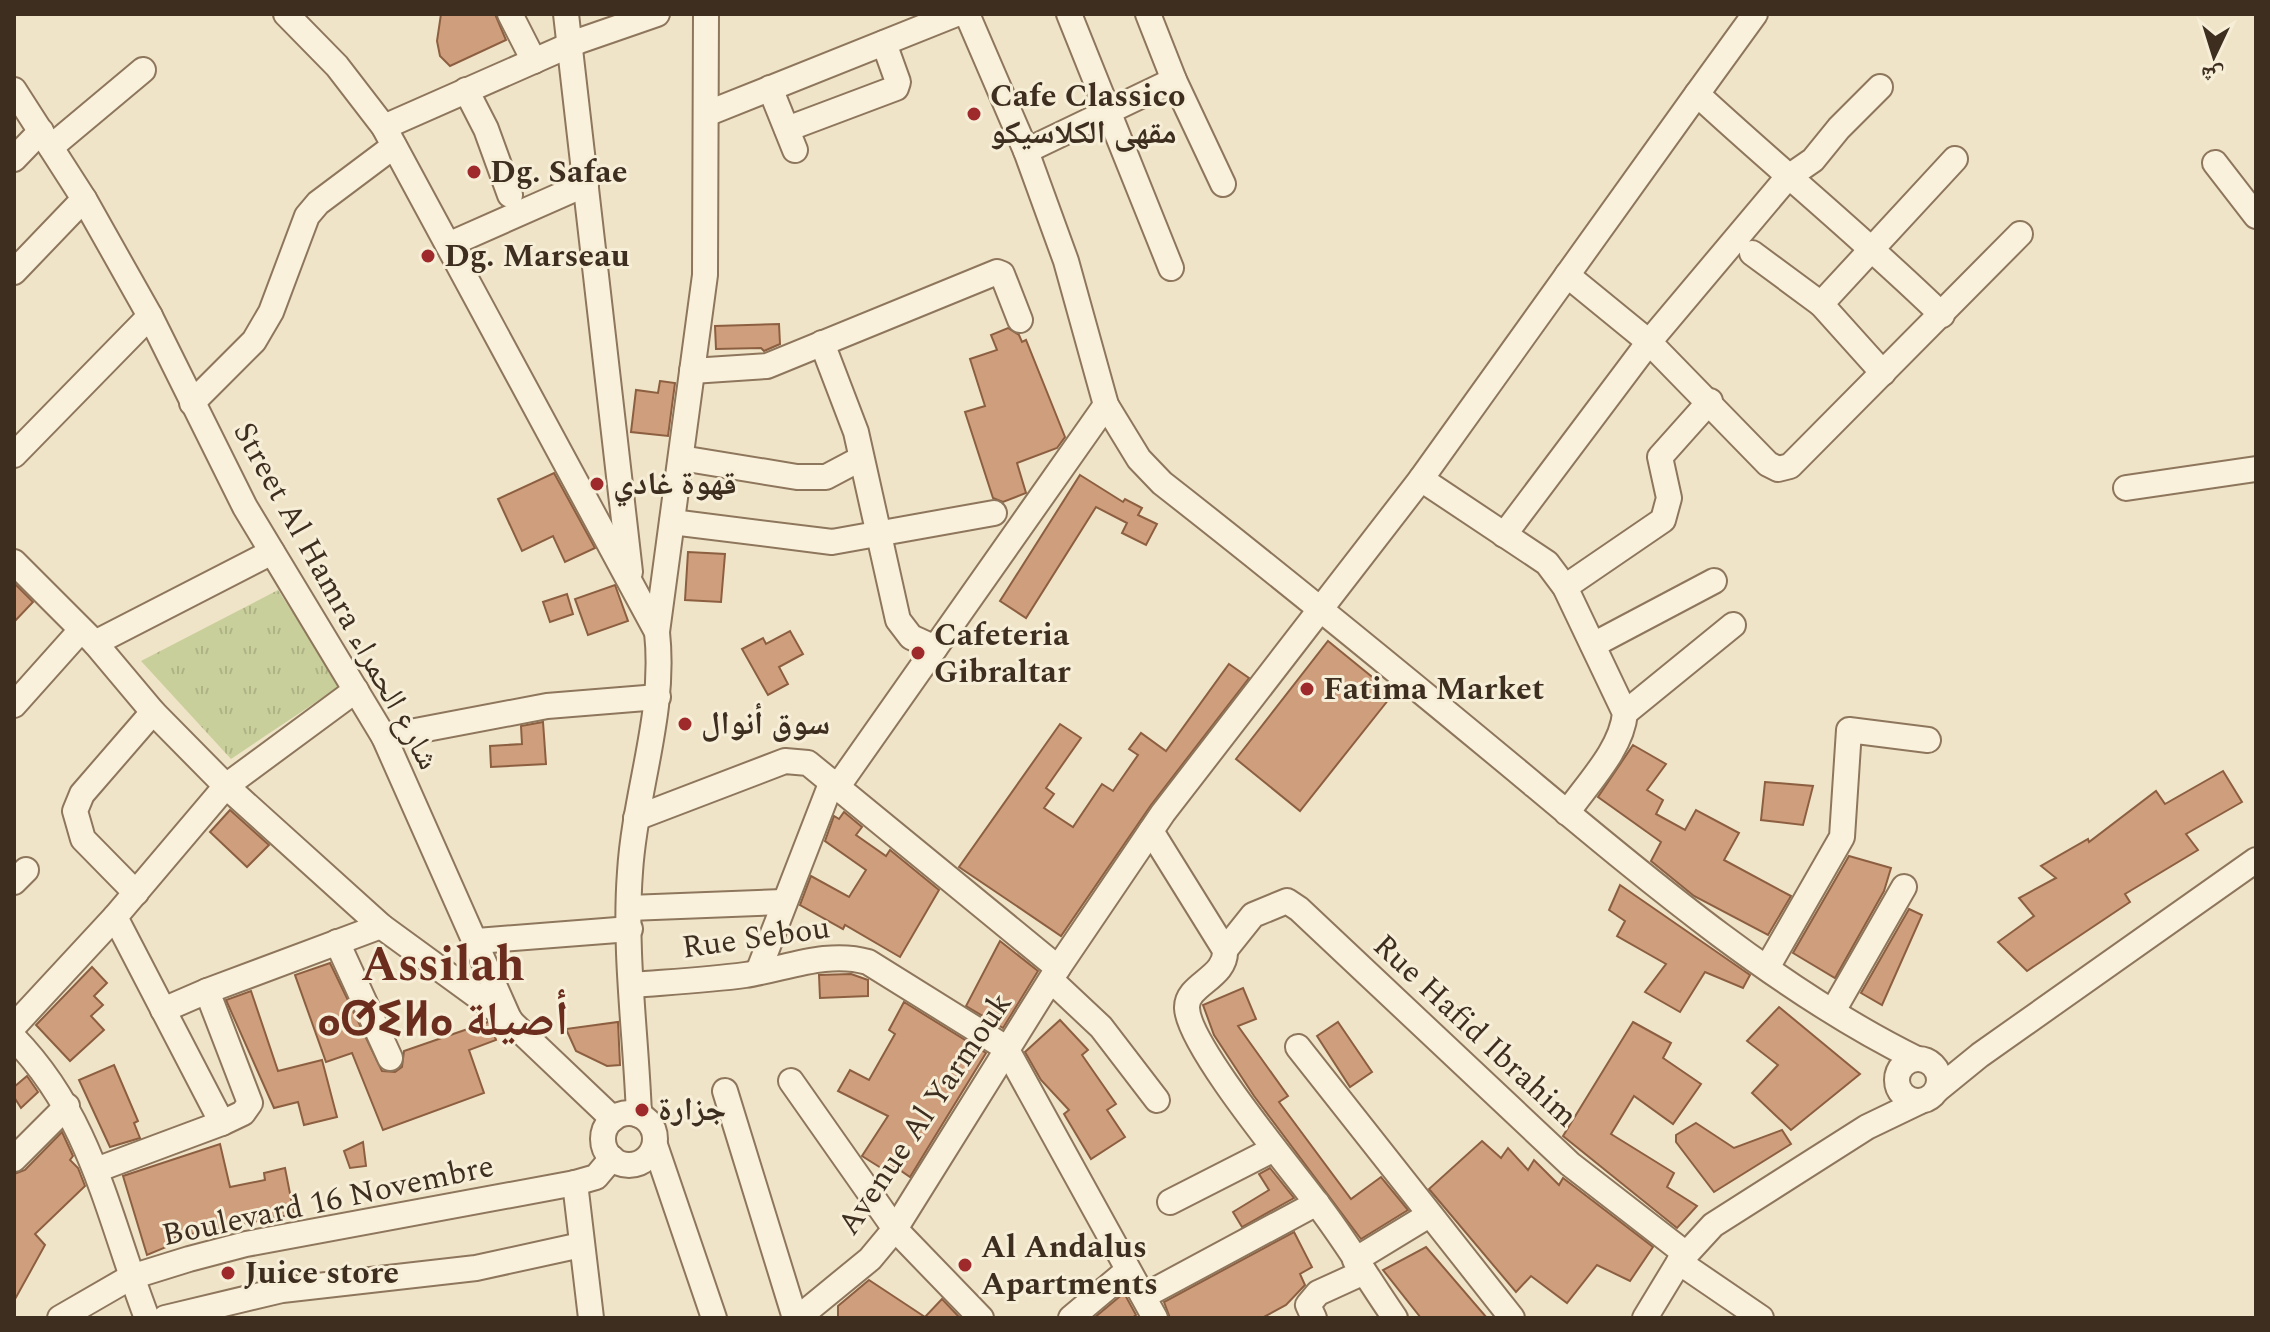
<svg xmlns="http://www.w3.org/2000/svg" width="2270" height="1332" font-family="Spectral,'Noto Naskh Arabic','Noto Sans Tifinagh',serif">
<defs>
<pattern id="grass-tufts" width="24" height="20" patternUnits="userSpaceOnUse" patternTransform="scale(2)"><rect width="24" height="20" fill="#c9cf9b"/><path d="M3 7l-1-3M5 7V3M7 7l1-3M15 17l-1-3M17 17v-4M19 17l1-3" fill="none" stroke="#aeb285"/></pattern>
</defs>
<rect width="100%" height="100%" fill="#f0e4c8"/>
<polygon fill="url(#grass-tufts)" points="278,590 340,686 231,759 141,661"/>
<g fill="#cf9f7d" stroke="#8d5f41" stroke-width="2">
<polygon points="441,14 495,14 506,40 450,66 440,56 437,41"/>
<polygon points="779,324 780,344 764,351 761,348 716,349 715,326"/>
<polygon points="1008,328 1019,335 1022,342 1026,340 1065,437 1057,448 1017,463 1026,493 1003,502 993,498 965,412 985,406 970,359 997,350 991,335"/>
<polygon points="660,381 675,383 668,436 631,432 636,390 658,393"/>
<polygon points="554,473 595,548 565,562 553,536 522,551 498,499"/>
<polygon points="1080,475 1123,502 1125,499 1142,508 1138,515 1157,524 1146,545 1122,533 1127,523 1096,507 1026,618 1000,601"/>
<polygon points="688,552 725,554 721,602 685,600"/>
<polygon points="14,583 33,602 14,622"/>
<polygon points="615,585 628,621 588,635 575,599"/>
<polygon points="567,594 573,614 550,622 543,602"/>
<polygon points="790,631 803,654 779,667 788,684 768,695 742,649 763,638 766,644"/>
<polygon points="1328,641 1393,694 1300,811 1236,759"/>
<polygon points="1229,664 1249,678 1151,805 1061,936 959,867 1060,724 1081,738 1046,788 1054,794 1044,808 1073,827 1102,784 1113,791 1138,755 1129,749 1141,733 1166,751"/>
<polygon points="543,722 546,764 491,767 490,746 522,744 521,726"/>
<polygon points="1633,745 1666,764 1647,790 1663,800 1656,814 1685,830 1696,810 1739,833 1724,860 1791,896 1768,935 1694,896 1651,861 1661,842 1598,797"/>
<polygon points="2223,771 2242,802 2186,834 2198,850 2125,894 2130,902 2027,971 1998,942 2034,916 2019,898 2056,878 2041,866 2088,839 2089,842 2156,791 2165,804"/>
<polygon points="1765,782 1813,786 1803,825 1761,820"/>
<polygon points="230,810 269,845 247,867 210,832"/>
<polygon points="844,812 862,827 856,835 886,856 890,850 939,890 900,957 845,925 843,929 800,905 811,876 849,897 866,870 825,841 834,816 839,819"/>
<polygon points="1849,856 1891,868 1884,891 1835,978 1793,953"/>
<polygon points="1620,885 1750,975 1743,988 1705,972 1680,1012 1645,992 1666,964 1617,936 1625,921 1609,910"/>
<polygon points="1909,909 1922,915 1882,1005 1861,993"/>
<polygon points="1000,941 1038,971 1003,1028 966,1006"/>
<polygon points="330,963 382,1071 395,1072 402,1067 404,1051 488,1022 491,1025 496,1040 469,1050 484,1093 383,1130 352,1053 326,1062 295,975"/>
<polygon points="92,967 107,983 94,996 103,1005 91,1016 104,1030 70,1061 36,1025"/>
<polygon points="851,974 868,980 868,996 820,998 819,975"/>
<polygon points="1243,988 1256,1019 1238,1026 1288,1096 1279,1102 1351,1199 1381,1177 1408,1210 1361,1239 1254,1096 1214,1035 1203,1005"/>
<polygon points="251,991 278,1071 322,1060 337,1117 304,1125 298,1102 274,1108 226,1000"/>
<polygon points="904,1002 986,1053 910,1177 894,1166 889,1173 862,1156 888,1116 838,1091 850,1070 869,1080 895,1034 889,1030"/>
<polygon points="1779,1007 1860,1074 1791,1130 1752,1093 1778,1065 1747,1041"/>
<polygon points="1060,1020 1088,1050 1082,1055 1116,1104 1107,1110 1125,1137 1091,1159 1064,1114 1069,1110 1041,1080 1025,1052"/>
<polygon points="618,1022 620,1065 607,1066 576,1051 566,1029"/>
<polygon points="1338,1022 1372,1072 1350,1087 1317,1036"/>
<polygon points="1633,1022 1671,1043 1663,1058 1701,1084 1673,1124 1634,1096 1611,1134 1674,1173 1667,1187 1697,1206 1677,1228 1563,1136"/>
<polygon points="114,1065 138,1121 134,1123 140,1138 110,1147 79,1080"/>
<polygon points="27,1076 38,1092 21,1108 14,1097 14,1087"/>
<polygon points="1696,1123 1734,1148 1782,1130 1791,1144 1714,1192 1676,1142 1676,1135"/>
<polygon points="62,1132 73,1156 70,1160 78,1168 85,1186 35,1234 45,1245 14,1301 14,1174 25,1170"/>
<polygon points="1482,1141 1501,1158 1508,1148 1528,1170 1534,1160 1559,1185 1563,1178 1653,1247 1630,1281 1597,1265 1567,1303 1531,1276 1516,1292 1429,1189"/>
<polygon points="363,1142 366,1166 350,1168 344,1151"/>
<polygon points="220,1144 230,1187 265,1180 264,1173 285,1168 294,1214 175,1237 176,1243 147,1255 123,1176"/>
<polygon points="1270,1168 1294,1198 1242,1227 1233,1212 1269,1190 1259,1174"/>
<polygon points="1294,1232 1312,1267 1300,1274 1305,1285 1286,1305 1262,1318 1170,1318 1164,1302"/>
<polygon points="1426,1247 1487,1318 1421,1318 1383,1270"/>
<polygon points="869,1280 925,1317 942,1299 960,1318 838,1318 838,1306"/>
<polygon points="1124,1293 1136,1315 1132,1318 1094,1318"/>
</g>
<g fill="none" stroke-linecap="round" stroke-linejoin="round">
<defs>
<g id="minor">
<path d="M286,14L337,66L384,127L657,632C666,715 635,790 630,872C624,952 636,1035 639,1115"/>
<polyline points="510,14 534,61"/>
<polyline points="566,14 630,572"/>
<path d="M967,14L1026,151L1066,261L1106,405L1139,459L1162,483C1281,576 1398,672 1515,769C1636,870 1776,990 1917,1059"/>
<polyline points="1069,14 1171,268"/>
<polyline points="1148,14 1174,80 1223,184"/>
<polyline points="770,88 795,150"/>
<polyline points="14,90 84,199 150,316 245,507 384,737 510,1021 613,1119"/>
<polyline points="466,90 486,129 510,195"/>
<polyline points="1697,94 1755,14"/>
<polyline points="706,114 956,14"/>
<polyline points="384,127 579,41 657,14"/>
<polyline points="787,129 896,88 898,82 884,43"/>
<polyline points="51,147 143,70"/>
<polyline points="1026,151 1174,80"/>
<polyline points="14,159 41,131"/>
<polyline points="2215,163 2256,216"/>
<polyline points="448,245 586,184"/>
<polyline points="1752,253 1821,304"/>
<polyline points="14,272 84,199"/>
<polyline points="1567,275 1649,342 1768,464 1778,469 1790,466 2020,234"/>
<polyline points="822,343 856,432 898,620 911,637 935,648"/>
<polyline points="692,371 767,366 997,272 1002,274 1020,320"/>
<polyline points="1883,373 1821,304 1955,159"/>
<polyline points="192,403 254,341 271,312 307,216 318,203 394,146"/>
<polyline points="14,455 150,316"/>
<polyline points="681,458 797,477 826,477 860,459"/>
<path d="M1421,479L1547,563L1565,587L1625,713C1622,749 1587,784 1567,813"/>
<polyline points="2126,488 2256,469"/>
<polyline points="672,522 832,542 994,513"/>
<polyline points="1504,535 1649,342 1787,178 1813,160 1839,128 1880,87"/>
<polyline points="14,562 95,643 153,712 226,786 381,926 510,1020"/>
<polyline points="1565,587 1663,520 1669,498 1660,457 1710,401"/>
<polyline points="657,632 705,275 706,14"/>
<polyline points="95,643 272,552"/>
<polyline points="1593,645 1714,581"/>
<polyline points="14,705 81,630"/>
<polyline points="1625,713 1733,625"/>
<polyline points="384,737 547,706 658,697"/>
<polyline points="838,786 1106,405"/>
<path d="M636,818L785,761L808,763L1058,968L1163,813L1421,479L1697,94C1778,169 1863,238 1942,315"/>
<path d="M1151,831L1225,950C1227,978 1186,984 1187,1008C1188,1045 1289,1166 1315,1201C1344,1238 1368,1279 1395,1318"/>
<polyline points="14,882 26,870"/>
<polyline points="136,893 83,839 75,811 82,794 153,712"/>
<polyline points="629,908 783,902"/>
<polyline points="477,941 630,929"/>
<polyline points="337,942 390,1058"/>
<polyline points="1225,950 1253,915 1287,901 1299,909 1570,1164 1686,1254"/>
<polyline points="1768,966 1842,837 1849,730 1928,740"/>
<polyline points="758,972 832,781"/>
<polyline points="1052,981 1101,1027 1157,1100"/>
<path d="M633,985C670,982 708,980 745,975C785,969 827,950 868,962L1006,1048L1155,1318"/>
<polyline points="163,1010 207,991"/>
<polyline points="1833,1011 1904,887"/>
<polyline points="14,1026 115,917"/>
<path d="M14,1038C92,1118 108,1217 147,1318"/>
<polyline points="1298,1047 1512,1318"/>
<circle cx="1918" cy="1080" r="21"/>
<polyline points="791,1081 895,1229 981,1318"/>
<polyline points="1937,1090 1980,1055 2256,860"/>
<polyline points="725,1091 795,1318"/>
<circle cx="629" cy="1139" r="26"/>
<polyline points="222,1123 243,1113 250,1103 207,991 381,926"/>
<polyline points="655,1145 714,1318"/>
<polyline points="14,1159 67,1106"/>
<polyline points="96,1170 222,1123 115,917 226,786 356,690"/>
<polyline points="575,1183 591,1318"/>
<polyline points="1170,1202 1274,1149"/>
<polyline points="1355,1260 1429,1215"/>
<polyline points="1679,1262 1761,1318"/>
<polyline points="1144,1296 1317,1203"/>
<polyline points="60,1318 131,1277 189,1259 246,1244 575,1183 596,1177 612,1158"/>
<polyline points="165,1318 282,1290 476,1268 581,1245"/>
<polyline points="798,1318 870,1259 895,1229 1058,968"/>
<polyline points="1071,1318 1127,1271"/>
<polyline points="1314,1318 1308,1305 1318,1293 1364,1272"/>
<polyline points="1645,1318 1679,1262 1713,1225 1867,1127 1919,1102"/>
</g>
</defs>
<use href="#minor" stroke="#8d765c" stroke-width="28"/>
<use href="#minor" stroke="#faf1dc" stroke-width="24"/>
</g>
<g fill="#9e2a2b" stroke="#f7eed8" stroke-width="3">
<circle cx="974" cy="114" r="8"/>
<circle cx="474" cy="172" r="8"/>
<circle cx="428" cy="256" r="8"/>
<circle cx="597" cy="484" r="8"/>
<circle cx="918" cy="653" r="8"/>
<circle cx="1307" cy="689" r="8"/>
<circle cx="685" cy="724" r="8"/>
<circle cx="642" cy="1110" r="8"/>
<circle cx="965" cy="1265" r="8"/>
<circle cx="228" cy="1273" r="8"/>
</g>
<g text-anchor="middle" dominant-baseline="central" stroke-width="6" stroke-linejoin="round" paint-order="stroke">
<g font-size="32" font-weight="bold" fill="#3d2e20" stroke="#f7eed8" text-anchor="start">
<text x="990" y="96">Cafe Classico<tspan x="990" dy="37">مقهى الكلاسيكو</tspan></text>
<text x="490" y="172">Dg. Safae</text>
<text x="444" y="256">Dg. Marseau</text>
<text x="613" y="484">قهوة غادي</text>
<text x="934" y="635">Cafeteria<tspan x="934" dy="37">Gibraltar</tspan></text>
<text x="1323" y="689">Fatima Market</text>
<text x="701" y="724">سوق أنوال</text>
<text x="658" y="1110">جزارة</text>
<text x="981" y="1247">Al Andalus<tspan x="981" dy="37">Apartments</tspan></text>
<text x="244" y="1273">Juice store</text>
</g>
<g font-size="32" fill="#3d2e20" stroke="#f7eed8">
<text transform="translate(336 596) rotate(61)">Street Al Hamra شارع الحمراء</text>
<text transform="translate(756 938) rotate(-8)">Rue Sebou</text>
<text transform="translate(1475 1031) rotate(43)">Rue Hafid Ibrahim</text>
<text transform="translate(925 1114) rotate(-56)">Avenue Al Yarmouk</text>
<text transform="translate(328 1201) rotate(-12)">Boulevard 16 Novembre</text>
</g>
<g font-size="48" font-weight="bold" fill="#6b2e1e" stroke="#f7eed8">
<text x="443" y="965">Assilah<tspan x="443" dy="55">ⴰⵚⵉⵍⴰ أصيلة</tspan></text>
</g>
</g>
<rect width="2270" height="1332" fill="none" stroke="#3d2e20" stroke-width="32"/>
<g transform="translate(2214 56) rotate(184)" stroke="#f7eed8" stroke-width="6" paint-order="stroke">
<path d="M0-6L14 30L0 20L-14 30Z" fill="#3d2e20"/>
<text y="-12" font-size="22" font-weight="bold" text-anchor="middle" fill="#3d2e20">ش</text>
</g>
</svg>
